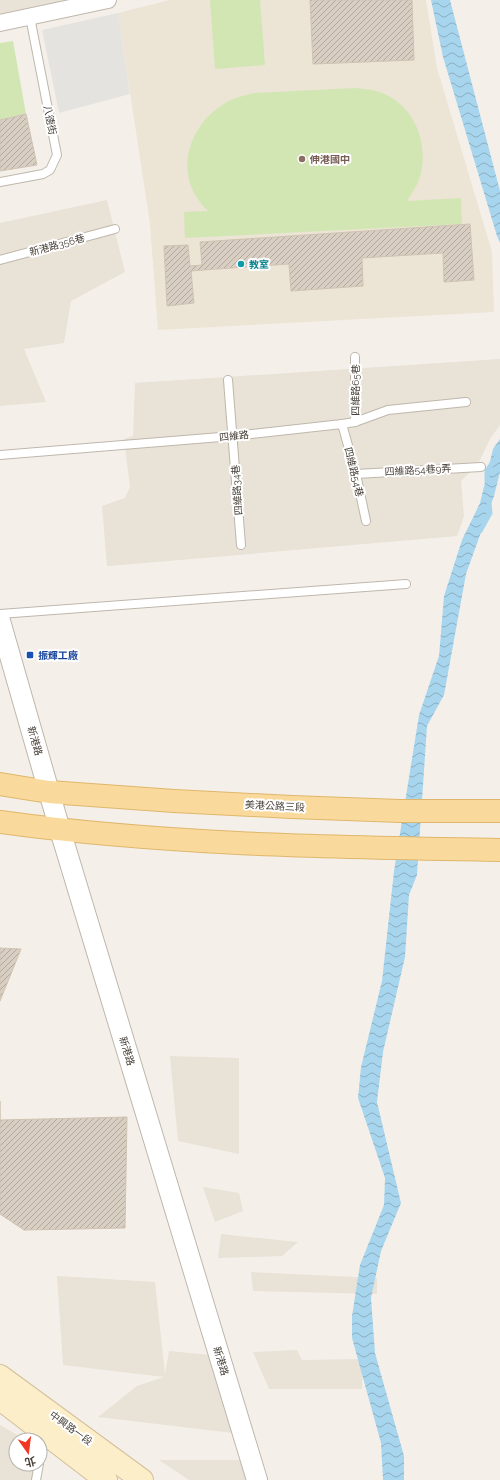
<svg xmlns="http://www.w3.org/2000/svg" width="500" height="1480" font-family="Raleway,'Noto Sans TC',sans-serif">
<defs>
<pattern id="water-waves" width="16" height="10" patternUnits="userSpaceOnUse"><rect width="16" height="10" fill="#a8d5ee"/><path d="M0 5q4-4 8 0t8 0" fill="none" stroke="#8baec2"/></pattern>
<pattern id="building-hatch" width="6" height="6" patternUnits="userSpaceOnUse"><rect width="6" height="6" fill="#d8cec2"/><path d="M-1 1l2-2M0 6l6-6M5 7l2-2" fill="none" stroke="#b1a99f"/></pattern>
</defs>
<rect width="100%" height="100%" fill="#f4f0e9"/>
<g fill="#e8e2d7">
<polygon points="0,0 81,0 0,18"/>
<polygon points="107,200 125,272 71,301 64,343 24,349 46,402 0,406 0,223"/>
<polygon points="500,359 500,425 490,439 478,464 461,481 464,516 457,536 110,566 107,566 102,506 125,498 130,487 124,439 133,436 135,383"/>
<polygon points="170,1056 239,1058 239,1154 178,1141"/>
<polygon points="203,1187 239,1193 243,1211 215,1222"/>
<polygon points="221,1234 298,1242 282,1256 218,1258"/>
<polygon points="251,1272 377,1278 377,1294 253,1291"/>
<polygon points="57,1276 155,1282 165,1374 169,1351 211,1355 233,1433 98,1417 137,1386 164,1377 63,1365"/>
<polygon points="297,1350 302,1360 363,1359 362,1389 269,1389 253,1352"/>
<polygon points="0,1425 26,1440 16,1440 16,1464 38,1464 33,1480 0,1480"/>
<polygon points="159,1460 251,1460 254,1480 189,1480"/>
</g>
<polygon fill="#ece4d4" points="170,0 426,0 437,68 492,252 494,312 158,330 150,224 118,13"/>
<g fill="#d2e6b4">
<polygon points="210,0 260,0 265,65 215,69"/>
<polygon points="13,41 26,114 0,120 0,43"/>
<path d="M355,88C362,89 370,89 376,91C414,101 431,145 419,180C416,188 411,194 407,201L461,198L462,224L185,238L184,212L208,211C202,205 197,199 193,191C177,157 197,117 229,101C237,97 246,95 255,93Z"/>
</g>
<polygon fill="#e5e3e0" points="118,13 130,94 59,113 42,30"/>
<g fill="url(#water-waves)">
<polygon points="431,0 450,0 500,191 500,243 497,236 443,57"/>
<polygon points="500,439 500,472 494,496 466,574 444,695 427,726 417,875 409,895 405,957 383,1052 377,1102 401,1203 381,1251 371,1298 375,1353 404,1456 404,1480 383,1480 381,1443 352,1338 352,1316 360,1265 384,1205 385,1178 358,1098 361,1067 382,981 394,871 419,715 439,656 444,596 462,540 480,503 493,449"/>
</g>
<g fill="none" stroke-linecap="round" stroke-linejoin="round">
<g stroke="#a8d5ee" stroke-width="5">
<polyline points="487,481 487,471 500,452"/>
<polyline points="480,531 490,513 489,503"/>
</g>
</g>
<g fill="url(#building-hatch)" stroke="#d0c3b2">
<polygon points="310,0 412,0 414,60 313,64"/>
<polygon points="26,114 37,165 0,171 0,120"/>
<polygon points="470,224 474,280 444,282 443,253 362,258 363,286 291,291 289,264 203,270 191,271 194,303 167,306 164,246 188,245 190,266 202,265 200,242"/>
<polygon points="0,948 21,949 0,1001"/>
<polygon points="0,1101 0,1120 127,1117 125,1228 24,1230 0,1214"/>
</g>
<g fill="none" stroke-linecap="round" stroke-linejoin="round">
<defs>
<g id="service">
<polyline points="0,182 43,174 50,170 57,155 30,17"/>
<polyline points="0,260 115,229"/>
<polyline points="355,357 355,422"/>
<polyline points="228,380 241,545"/>
<polyline points="342,424 356,474 366,521"/>
<polyline points="0,455 233,436 342,424 355,422 388,410 466,402"/>
<polyline points="356,474 481,467"/>
<polyline points="0,614 406,584"/>
<polyline points="40,1458 45,1436"/>
<polyline points="36,1480 39,1464"/>
</g>
<polyline id="minor" points="0,23 108,0"/>
<polyline id="tertiary" points="0,621 60,830 257,1480"/>
<g id="secondary">
<polyline points="0,1376 142,1480"/>
<polyline points="0,1399 106,1480"/>
</g>
<g id="primary">
<polyline points="0,784 49,792 174,801 292,807 400,811 500,811"/>
<path d="M0,822C166,845 333,847 500,850"/>
</g>
</defs>
<use href="#service" stroke="#bfb7ac" stroke-width="10"/>
<use href="#minor" stroke="#bfb7ac" stroke-width="18"/>
<use href="#tertiary" stroke="#bfb7ac" stroke-width="22"/>
<use href="#secondary" stroke="#d2c09a" stroke-width="24"/>
<use href="#primary" stroke="#dfb66b" stroke-width="24"/>
<use href="#service" stroke="#fff" stroke-width="8"/>
<use href="#minor" stroke="#fff" stroke-width="16"/>
<use href="#tertiary" stroke="#fff" stroke-width="20"/>
<use href="#secondary" stroke="#fdeeca" stroke-width="22"/>
<use href="#primary" stroke="#fada9c" stroke-width="22"/>
</g>
<circle fill="#8d6e63" stroke="#fff" stroke-width="1.5" cx="302" cy="159" r="4"/>
<circle fill="#0f9aa8" stroke="#fff" stroke-width="1.5" cx="241" cy="264" r="4"/>
<rect fill="#1a4fb4" stroke="#fff" stroke-width="1.5" x="26" y="651" width="8" height="8" rx="2"/>
<g text-anchor="middle" dominant-baseline="central" stroke-width="4" stroke-linejoin="round" paint-order="stroke">
<g font-size="10" fill="#474038" stroke="#fff">
<text transform="translate(50 120) rotate(79)">八德街</text>
<text transform="translate(57 245) rotate(-15)">新港路356巷</text>
<text transform="translate(355 390) rotate(-90)">四維路65巷</text>
<text transform="translate(234 436) rotate(-6)">四維路</text>
<text transform="translate(418 470) rotate(-3)">四維路54巷9弄</text>
<text transform="translate(354 472) rotate(76)">四維路54巷</text>
<text transform="translate(237 490) rotate(-94)">四維路34巷</text>
<text transform="translate(35 741) rotate(74)">新港路</text>
<text transform="translate(275 806) rotate(3)">美港公路三段</text>
<text transform="translate(127 1051) rotate(73)">新港路</text>
<text transform="translate(221 1361) rotate(73)">新港路</text>
<text transform="translate(71 1428) rotate(36)">中興路一段</text>
</g>
<g font-size="10" font-weight="bold" fill="#785e54" stroke="#fff" text-anchor="start">
<text x="310" y="159">伸港國中</text>
</g>
<g font-size="10" font-weight="bold" fill="#0d838f" stroke="#fff" text-anchor="start">
<text x="249" y="264">教室</text>
</g>
<g font-size="10" font-weight="bold" fill="#164399" stroke="#fff" text-anchor="start">
<text x="38" y="655">振輝工廠</text>
</g>
</g>
<g transform="translate(28 1452) rotate(166)"><circle r="19" fill="#ffffff" stroke="#b5b3af"/>
<path d="M0-3L7 15L0 10L-7 15Z" fill="#f23622"/>
<text y="-6" font-size="11" font-weight="bold" text-anchor="middle" fill="#474038">北</text>
</g>
</svg>
